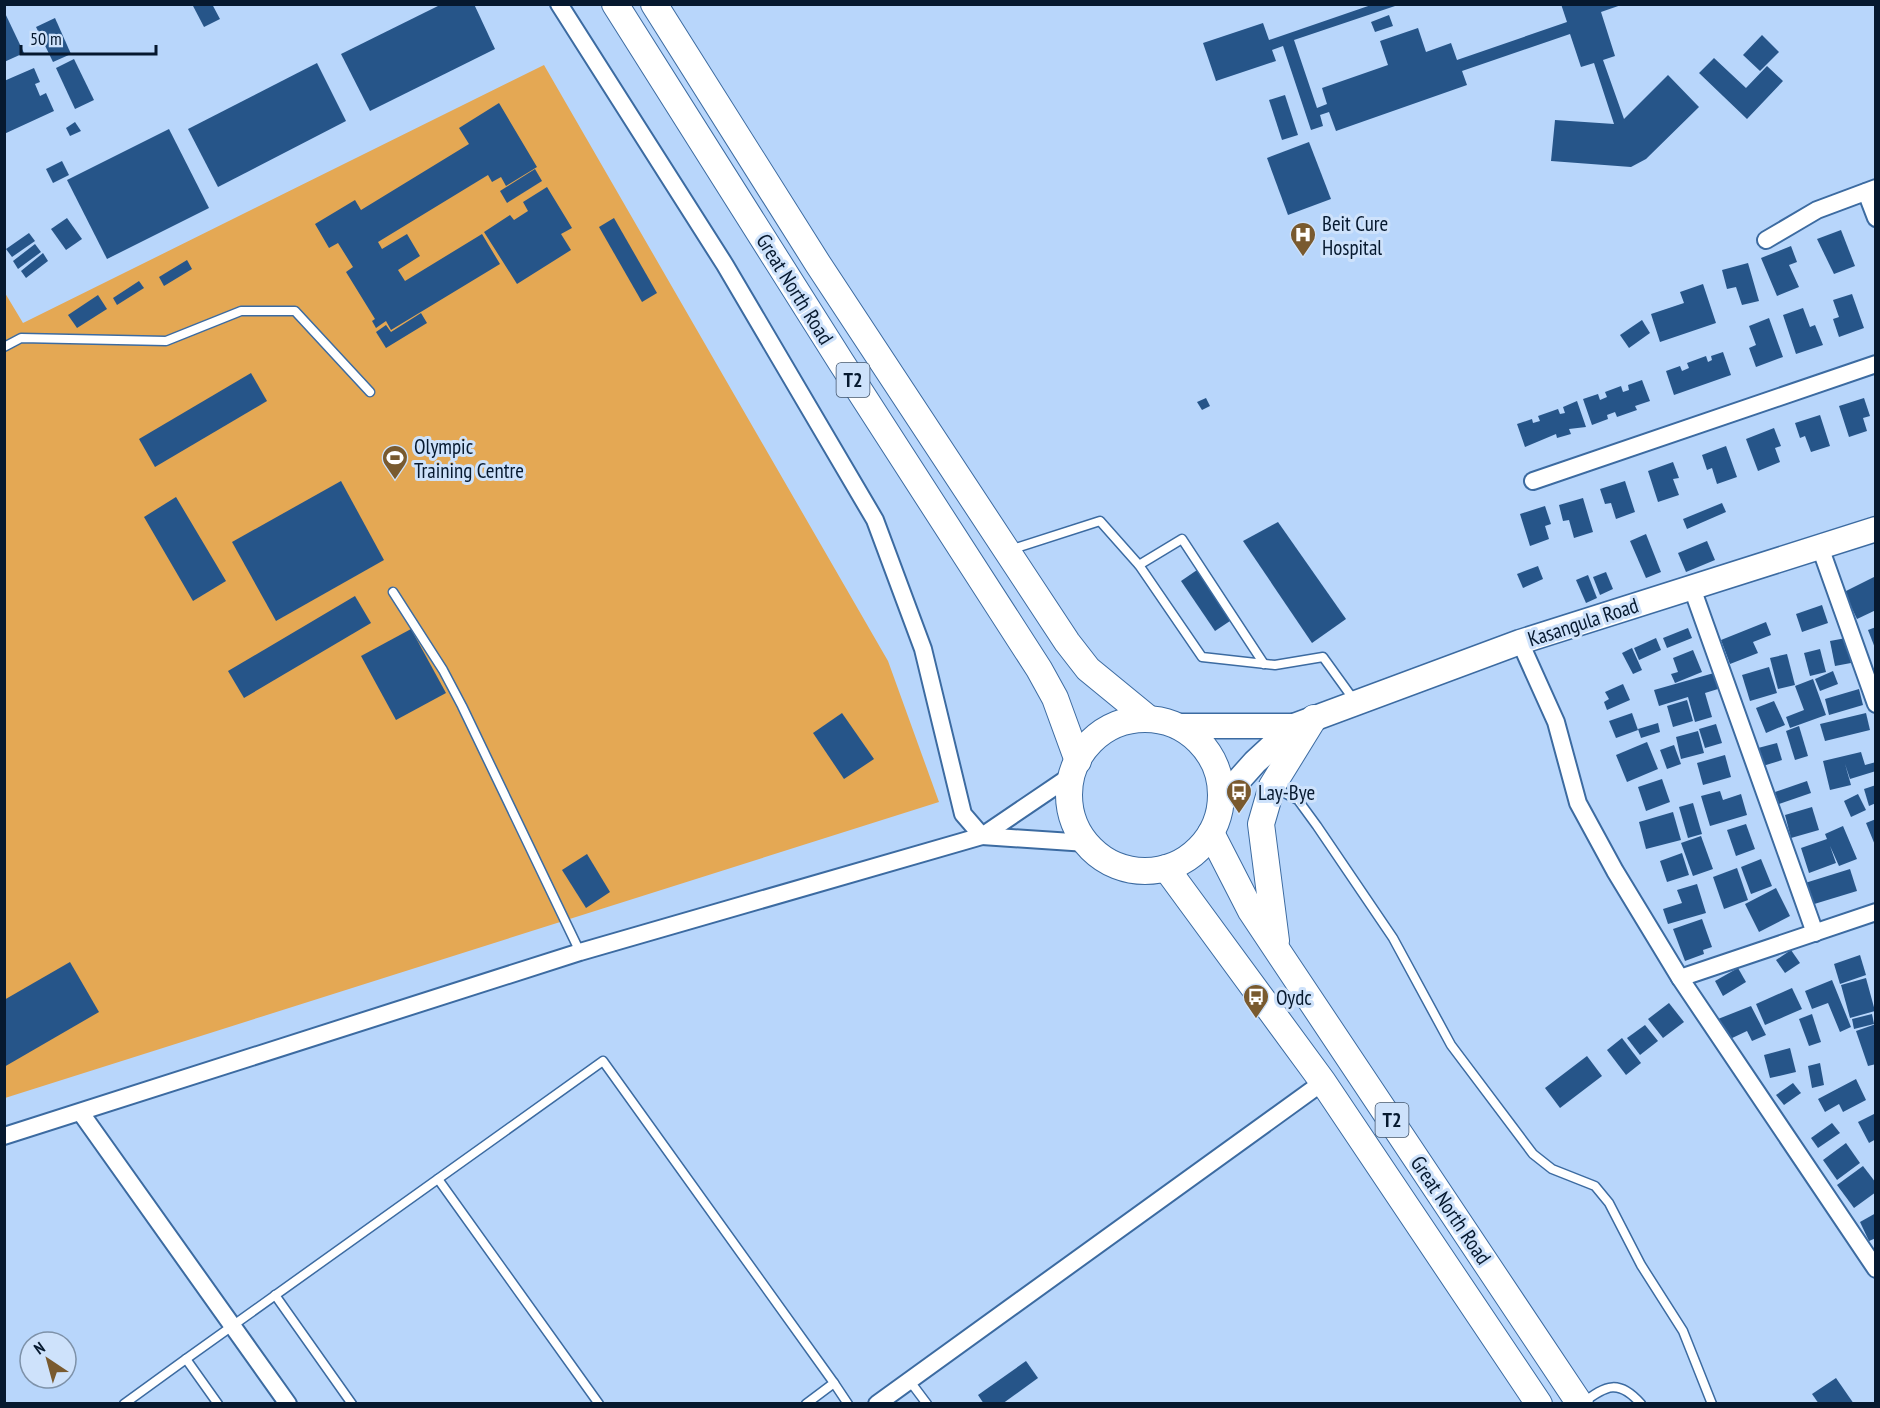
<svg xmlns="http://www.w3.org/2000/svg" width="1880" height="1408" font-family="'PT Sans Narrow',sans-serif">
<rect width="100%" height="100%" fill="#b8d6fb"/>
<polygon fill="#e4a854" points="544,65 888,661 939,802 5,1098 5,293 23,323"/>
<g fill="#265589">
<polygon points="192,4 212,4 220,19 204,27"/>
<polygon points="442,4 474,4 495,49 370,111 341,54"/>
<polygon points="1374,4 1398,5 1294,40 1317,108 1327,104 1322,88 1388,65 1380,41 1418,28 1426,52 1451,43 1457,60 1567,22 1561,4 1624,4 1601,12 1615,56 1603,60 1624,119 1668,75 1699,107 1646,159 1631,167 1551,161 1555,120 1614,124 1594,63 1581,67 1570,34 1462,71 1467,85 1336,131 1329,112 1320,115 1323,126 1311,130 1283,46 1272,50 1276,61 1216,81 1203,43 1263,23 1269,40"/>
<polygon points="4,11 24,53 4,62"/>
<polygon points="1389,15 1393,26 1375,32 1371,22"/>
<polygon points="55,18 71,54 53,62 36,27"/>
<polygon points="1762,35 1779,52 1760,71 1743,55"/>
<polygon points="1714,58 1746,88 1767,66 1783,81 1747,119 1699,73"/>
<polygon points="74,59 94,100 75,109 56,68"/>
<polygon points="317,63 346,121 218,187 188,129"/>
<polygon points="34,68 40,82 35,84 40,96 46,93 54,111 4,134 4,81"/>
<polygon points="1285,95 1298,135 1282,140 1269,100"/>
<polygon points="499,103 537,167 506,186 501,177 492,182 488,175 378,242 382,249 407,234 420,256 398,270 405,281 482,234 500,264 391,330 386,321 376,328 372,321 375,319 346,272 353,267 338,243 329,248 315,224 355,200 361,210 469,144 459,128"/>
<polygon points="75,122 81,131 70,136 66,128"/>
<polygon points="169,129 209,208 107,259 67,180"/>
<polygon points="1309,142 1331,199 1288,215 1267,158"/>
<polygon points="62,161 69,175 53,183 46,169"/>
<polygon points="535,169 542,181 507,203 500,191"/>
<polygon points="547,187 572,228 561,234 571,250 517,284 484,232 510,215 514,220 528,211 523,202"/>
<polygon points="67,218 82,239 66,250 51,229"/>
<polygon points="614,218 657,293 642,302 599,227"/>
<polygon points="1841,230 1855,266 1834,274 1817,239"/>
<polygon points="29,233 35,241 12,257 6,249"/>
<polygon points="35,244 41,252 18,269 13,261"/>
<polygon points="1791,246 1797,262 1789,265 1799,287 1777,296 1761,258"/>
<polygon points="43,253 48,261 26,278 21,271"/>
<polygon points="187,260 192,269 164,286 159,277"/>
<polygon points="1748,263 1759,301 1742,305 1736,287 1727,289 1722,270"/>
<polygon points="139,281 144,288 117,305 113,298"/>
<polygon points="1703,284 1716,323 1660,342 1651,314 1684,303 1680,292"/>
<polygon points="1852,294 1864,328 1839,337 1833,319 1839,317 1833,300"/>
<polygon points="98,295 107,309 77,328 68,315"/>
<polygon points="1803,308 1810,327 1815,325 1823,345 1796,354 1783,315"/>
<polygon points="421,313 427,323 386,348 376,332 386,325 391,332"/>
<polygon points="1769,318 1783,357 1756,367 1749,348 1756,345 1749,326"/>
<polygon points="1642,320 1650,333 1629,348 1620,335"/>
<polygon points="1723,352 1731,375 1674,395 1666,371 1680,366 1682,371 1689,368 1687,363 1706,356 1708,362 1712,360 1711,356"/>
<polygon points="251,373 267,401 155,467 139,439"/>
<polygon points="1642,380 1650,401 1635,406 1637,410 1617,417 1615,412 1607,415 1608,419 1592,425 1583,399 1598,394 1600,400 1607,397 1605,392 1621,386 1623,392 1629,390 1628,385"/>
<polygon points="1206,398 1210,406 1202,410 1197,402"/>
<polygon points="1864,398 1870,416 1863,418 1867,431 1849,437 1839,406"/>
<polygon points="1577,401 1586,427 1569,429 1571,434 1557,438 1556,434 1525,447 1517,424 1532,419 1533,423 1540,421 1538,416 1558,409 1560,414 1565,413 1563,407"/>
<polygon points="1820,415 1830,446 1811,452 1805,436 1800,438 1795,423"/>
<polygon points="1774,428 1781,446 1775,448 1780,462 1758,471 1746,439"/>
<polygon points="1726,446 1737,477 1717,484 1712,468 1707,470 1702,455"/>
<polygon points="1673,462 1679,478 1673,479 1679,495 1658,502 1648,471"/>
<polygon points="341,481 384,560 276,621 232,542"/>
<polygon points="1625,481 1635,512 1616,519 1611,503 1605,504 1600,489"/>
<polygon points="176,497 226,581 193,601 144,517"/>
<polygon points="1583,498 1593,532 1574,538 1569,520 1563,521 1559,505"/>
<polygon points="1722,503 1726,512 1687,529 1683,519"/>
<polygon points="1545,506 1551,524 1545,526 1549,539 1530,546 1520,514"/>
<polygon points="1278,522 1346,619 1312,643 1243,541"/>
<polygon points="1646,534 1661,572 1646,578 1630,541"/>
<polygon points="1707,541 1715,560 1686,572 1678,553"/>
<polygon points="1538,566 1543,579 1523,588 1517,574"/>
<polygon points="1200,568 1233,619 1215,631 1181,581"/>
<polygon points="1606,572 1613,589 1600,595 1593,577"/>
<polygon points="1588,575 1597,598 1586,603 1576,580"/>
<polygon points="1876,576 1876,610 1857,619 1844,592"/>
<polygon points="355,596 371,623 244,698 228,671"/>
<polygon points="1822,605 1828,623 1802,632 1796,614"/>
<polygon points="1766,622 1771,635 1753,642 1758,653 1730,664 1721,640"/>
<polygon points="1876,627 1876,648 1875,648 1868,630"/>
<polygon points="1688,628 1692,638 1667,648 1663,638"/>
<polygon points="411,629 446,693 396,720 361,656"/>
<polygon points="1656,638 1661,650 1639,660 1634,648"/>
<polygon points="1846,638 1851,663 1835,666 1830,641"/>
<polygon points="1632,648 1642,670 1633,674 1622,653"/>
<polygon points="1820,649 1826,672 1810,676 1804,653"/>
<polygon points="1693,650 1702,672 1675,683 1671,674 1678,672 1673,658"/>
<polygon points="1787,654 1795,685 1778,689 1770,658"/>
<polygon points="1769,667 1777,693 1750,701 1742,675"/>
<polygon points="1833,671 1838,684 1820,691 1815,679"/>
<polygon points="1714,673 1718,689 1705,693 1712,717 1695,722 1688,697 1659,706 1654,690"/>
<polygon points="1813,679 1826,715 1790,728 1786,717 1804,710 1795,686"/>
<polygon points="1623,684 1630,700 1607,710 1604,702 1609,699 1605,692"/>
<polygon points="1859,689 1863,705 1829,715 1825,699"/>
<polygon points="1687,700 1693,721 1673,727 1667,706"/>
<polygon points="1774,701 1785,725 1766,733 1756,708"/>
<polygon points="842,713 874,759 844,779 813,733"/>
<polygon points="1632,713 1638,730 1616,738 1609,721"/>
<polygon points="1866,713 1870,730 1825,741 1820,724"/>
<polygon points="1658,723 1660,732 1641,738 1638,729"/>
<polygon points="1716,724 1722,743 1705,748 1699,729"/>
<polygon points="1799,726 1808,756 1795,760 1786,731"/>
<polygon points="1698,731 1704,753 1681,759 1676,737"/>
<polygon points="1647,742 1658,769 1627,782 1616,755"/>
<polygon points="1777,743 1782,760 1763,766 1758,748"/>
<polygon points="1674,745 1681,764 1667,769 1660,750"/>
<polygon points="1861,752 1865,765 1876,762 1876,771 1850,779 1845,764 1851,785 1830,790 1823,761"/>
<polygon points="1725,755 1731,777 1703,785 1697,763"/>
<polygon points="1662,779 1670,802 1646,811 1638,787"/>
<polygon points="1807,781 1811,793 1779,804 1775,792"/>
<polygon points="1876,785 1876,803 1869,806 1864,789"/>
<polygon points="1720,791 1723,800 1741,794 1747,815 1710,826 1701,796"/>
<polygon points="1858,794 1866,810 1851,817 1844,801"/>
<polygon points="1693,803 1702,834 1688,838 1679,807"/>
<polygon points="1812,807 1819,830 1791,838 1785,815"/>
<polygon points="1673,812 1681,840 1646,849 1639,822"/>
<polygon points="1876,819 1876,845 1875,845 1866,823"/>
<polygon points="1746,824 1755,849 1736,856 1727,830"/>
<polygon points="1843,826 1857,859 1839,866 1830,846 1836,863 1809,873 1801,848 1827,839 1825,834"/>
<polygon points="1701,836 1713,869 1693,876 1681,843"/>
<polygon points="1682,853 1689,875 1667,882 1660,861"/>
<polygon points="587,854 610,892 586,908 562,870"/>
<polygon points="1761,859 1772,886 1751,894 1741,867"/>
<polygon points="1737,868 1748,900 1724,909 1713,877"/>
<polygon points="1850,869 1857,891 1811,905 1805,883"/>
<polygon points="1697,884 1706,913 1668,924 1663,909 1682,903 1677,890"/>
<polygon points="1776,888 1790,916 1759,932 1745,904"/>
<polygon points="1702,919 1712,947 1703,950 1704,954 1685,961 1673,929"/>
<polygon points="1791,950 1800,963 1785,973 1776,960"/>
<polygon points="1860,955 1866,975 1840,984 1834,964"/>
<polygon points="70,962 99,1012 4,1067 4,1000"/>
<polygon points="1738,968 1746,982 1723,996 1715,981"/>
<polygon points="1866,978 1875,1011 1850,1018 1841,985"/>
<polygon points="1832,980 1851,1027 1840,1032 1828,1003 1812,1009 1805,991"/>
<polygon points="1792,988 1802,1009 1765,1025 1756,1004"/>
<polygon points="1669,1003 1684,1022 1663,1038 1648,1019"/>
<polygon points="1751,1006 1766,1035 1752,1041 1747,1031 1728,1040 1718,1019"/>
<polygon points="1812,1014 1821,1042 1809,1046 1799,1019"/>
<polygon points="1872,1014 1874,1024 1854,1029 1852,1019"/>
<polygon points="1876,1024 1876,1064 1868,1066 1856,1031"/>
<polygon points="1645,1025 1658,1041 1640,1055 1627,1038"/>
<polygon points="1622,1038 1641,1063 1626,1075 1607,1050"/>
<polygon points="1790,1048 1796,1072 1770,1078 1764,1055"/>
<polygon points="1587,1056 1602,1076 1560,1108 1545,1088"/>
<polygon points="1820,1063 1824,1085 1812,1088 1808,1066"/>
<polygon points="1856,1079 1866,1100 1843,1112 1839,1104 1825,1112 1818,1099"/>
<polygon points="1793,1083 1801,1093 1784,1105 1776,1095"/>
<polygon points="1876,1113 1876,1139 1869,1143 1858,1122"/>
<polygon points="1832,1123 1840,1133 1818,1148 1811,1138"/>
<polygon points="1846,1143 1860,1163 1837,1180 1823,1160"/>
<polygon points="1863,1166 1876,1183 1876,1192 1854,1208 1837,1185"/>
<polygon points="1876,1213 1876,1238 1869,1241 1860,1222"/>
<polygon points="1026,1361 1038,1378 1002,1404 984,1404 978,1395"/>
<polygon points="1836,1378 1854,1404 1819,1404 1812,1394"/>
</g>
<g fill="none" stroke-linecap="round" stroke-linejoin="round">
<defs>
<g id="service">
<polyline points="4,347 21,338 166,341 241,311 295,311 370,392"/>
<polyline points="1010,550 1100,521 1139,565 1202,657 1275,665 1323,657 1354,700"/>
<polyline points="1139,565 1182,539 1264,664"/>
<polyline points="393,592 443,670 462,706 580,952"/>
<polyline points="1275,788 1298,800 1317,826 1393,938 1451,1045 1533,1154 1552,1169 1595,1186 1609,1203 1641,1265 1683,1331 1712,1404"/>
<polyline points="438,1179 599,1404"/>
<polyline points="275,1295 352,1404"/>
<polyline points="186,1359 603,1061 834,1383 806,1404"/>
<polyline points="909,1380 927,1404"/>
<polyline points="834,1383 848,1404"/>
<path d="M1583,1403C1606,1385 1619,1379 1641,1404"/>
<polyline points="124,1404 186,1359 218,1404"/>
</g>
<g id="minor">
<polyline points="559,4 725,265 875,520 923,649 963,814 982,836 1087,843"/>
<polyline points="1866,192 1876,218"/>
<polyline points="1766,240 1817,210 1876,188"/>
<polyline points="1533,481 1876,364"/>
<polyline points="1820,547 1876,704"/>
<polyline points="1692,588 1815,933"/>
<polyline points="1520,642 1556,722 1578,803 1615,871 1680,978 1876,1269"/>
<polyline points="1680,978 1876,912"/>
<polyline points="81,1113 288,1404"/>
<polyline points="4,1136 580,952 982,836 1072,775"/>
<polyline points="877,1404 1323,1082"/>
</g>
<g id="secondary">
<polyline points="1177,726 1294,726"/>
<polyline points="1221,800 1255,762 1294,726 1520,642 1876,529"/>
</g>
<g id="primary">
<polyline points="615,4 841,362 1039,669 1055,698 1078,761"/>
<polyline points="654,4 818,264 1067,642 1088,669 1149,719"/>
<circle cx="1145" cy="795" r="76"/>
<polyline points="1211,833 1251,911 1277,950 1580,1404"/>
<polyline points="1166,868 1323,1082 1539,1404"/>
<polyline points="1276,941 1261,824 1272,786 1314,718"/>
</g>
</defs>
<use href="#service" stroke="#3c6ba1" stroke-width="11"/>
<use href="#minor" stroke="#3c6ba1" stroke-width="20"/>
<use href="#secondary" stroke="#3c6ba1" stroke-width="27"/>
<use href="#primary" stroke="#3c6ba1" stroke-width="28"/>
<use href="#service" stroke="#fff" stroke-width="8"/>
<use href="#minor" stroke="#fff" stroke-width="16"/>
<use href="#secondary" stroke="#fff" stroke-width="24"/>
<use href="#primary" stroke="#fff" stroke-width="26"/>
</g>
<defs>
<symbol id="hospital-pin" viewBox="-11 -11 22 30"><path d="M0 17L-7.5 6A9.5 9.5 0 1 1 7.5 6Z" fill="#795a2f" stroke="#cee2fb"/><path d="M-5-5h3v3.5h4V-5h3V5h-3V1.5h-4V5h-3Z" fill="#fff"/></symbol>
<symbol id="stadium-pin" viewBox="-11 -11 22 30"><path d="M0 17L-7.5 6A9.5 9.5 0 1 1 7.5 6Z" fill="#795a2f" stroke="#cee2fb"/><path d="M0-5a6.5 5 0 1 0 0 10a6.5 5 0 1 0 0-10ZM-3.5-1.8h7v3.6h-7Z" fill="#fff"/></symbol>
<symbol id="bus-pin" viewBox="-11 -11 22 30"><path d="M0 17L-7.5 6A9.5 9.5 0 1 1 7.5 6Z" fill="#795a2f" stroke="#cee2fb"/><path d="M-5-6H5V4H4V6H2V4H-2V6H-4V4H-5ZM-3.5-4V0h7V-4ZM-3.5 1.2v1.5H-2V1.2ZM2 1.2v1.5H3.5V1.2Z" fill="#fff"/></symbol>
</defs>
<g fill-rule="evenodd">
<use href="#hospital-pin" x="1288" y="220" width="30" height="40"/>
<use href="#stadium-pin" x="380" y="443" width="30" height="40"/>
<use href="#bus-pin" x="1224" y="777" width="30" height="40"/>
<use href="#bus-pin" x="1241" y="982" width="30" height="40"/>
</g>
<g text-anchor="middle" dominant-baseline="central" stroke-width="6" stroke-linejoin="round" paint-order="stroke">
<g fill="#cee2fb" stroke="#42556c" stroke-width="1.5">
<rect x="836.5" y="363" width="33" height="34" rx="4.5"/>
<rect x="1375.5" y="1103" width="33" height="34" rx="4.5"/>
</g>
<g font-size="20" font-weight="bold" fill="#06192f">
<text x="853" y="380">T2</text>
<text x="1392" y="1120">T2</text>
</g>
<g font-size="21" fill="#06192f" stroke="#cee2fb" text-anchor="start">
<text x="1322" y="223">Beit Cure<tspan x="1322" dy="24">Hospital</tspan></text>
<text x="414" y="446">Olympic<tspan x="414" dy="24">Training Centre</tspan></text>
<text x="1258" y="792">Lay-Bye</text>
<text x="1276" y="997">Oydc</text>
</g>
<g font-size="21" fill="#06192f" stroke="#cee2fb">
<text transform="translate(795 289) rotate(58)">Great North Road</text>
<text transform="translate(1583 622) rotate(-18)">Kasangula Road</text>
<text transform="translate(1451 1210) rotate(56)">Great North Road</text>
</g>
</g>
<rect width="1880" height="1408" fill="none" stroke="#06192f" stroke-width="12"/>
<g transform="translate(48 1360) rotate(324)"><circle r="28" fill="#cee2fb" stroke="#7e92a9" stroke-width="1.5"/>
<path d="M0-4.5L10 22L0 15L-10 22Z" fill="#795a2f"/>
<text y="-9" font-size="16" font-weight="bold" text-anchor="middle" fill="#06192f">N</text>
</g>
<path d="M21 45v9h135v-9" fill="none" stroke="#06192f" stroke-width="3"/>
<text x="30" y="45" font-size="18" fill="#06192f" stroke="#cee2fb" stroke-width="4.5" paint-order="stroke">50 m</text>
</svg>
